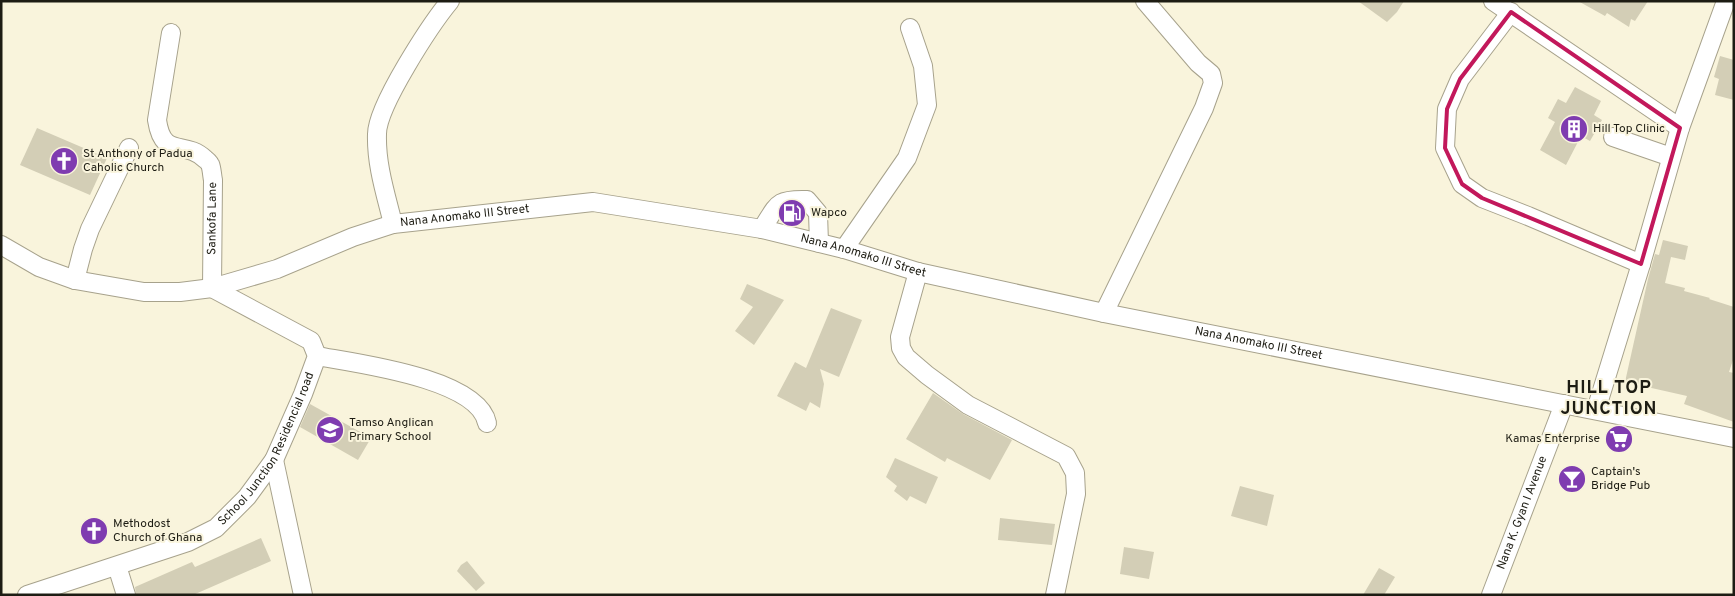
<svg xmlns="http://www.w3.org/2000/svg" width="1735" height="596" font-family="Overpass,sans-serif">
<rect width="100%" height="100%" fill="#f9f4dc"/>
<g fill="#d3ceb6">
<polygon points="1358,1 1404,1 1397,12 1387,22"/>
<polygon points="1578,1 1648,1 1635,21 1631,19 1629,27 1607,13 1605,16"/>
<polygon points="1720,56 1734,60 1734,100 1715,95 1719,79 1714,77"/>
<polygon points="1575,87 1601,101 1594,115 1602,120 1590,141 1581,136 1566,165 1540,150 1555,122 1548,118 1558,99 1566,103"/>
<polygon points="37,128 107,158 90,195 20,165"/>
<polygon points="1663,240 1688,246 1685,260 1671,257 1665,283 1685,288 1684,291 1710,298 1709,299 1734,307 1734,357 1729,372 1734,373 1734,422 1684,404 1687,396 1625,382 1648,279 1655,254 1659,255"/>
<polygon points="747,284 784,300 754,345 735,331 753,307 740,299"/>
<polygon points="831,308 862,320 839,377 820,369 824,384 820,408 810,402 806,411 777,396 795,362 806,368"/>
<polygon points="933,393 963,414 1012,440 990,480 947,458 945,462 906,439"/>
<polygon points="310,404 371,438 358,460 300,427"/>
<polygon points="895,458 938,477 926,504 910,496 907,501 894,491 897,486 886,477"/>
<polygon points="1240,486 1274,495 1267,526 1231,516"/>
<polygon points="1000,518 1055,524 1052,545 998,540"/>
<polygon points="261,538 271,561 193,595 136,595 135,587 192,562 195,567"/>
<polygon points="1124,547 1154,552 1149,579 1120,574"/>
<polygon points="467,561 485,583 476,591 457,571 461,565"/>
<polygon points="1379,568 1395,577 1384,595 1363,595"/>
</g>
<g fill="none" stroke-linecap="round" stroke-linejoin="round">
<defs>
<g id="minor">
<polyline points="1493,1 1680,128"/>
<polyline points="1511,12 1460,79 1447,109 1445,148 1462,184 1482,198 1528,216 1641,264"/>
<polyline points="1613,137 1671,157"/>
<path d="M393,224C386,195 376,165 377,134C377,106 431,24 450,1"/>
<path d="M762,229C778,204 776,199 807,200L818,213L819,243"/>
<path id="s1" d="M1,245L39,267L75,280L144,292H180L212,288L277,269L353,237L393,224L593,202L762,229L844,249L918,272L1104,313L1734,438"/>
<polyline points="844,249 907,158 927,105 923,66 910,28"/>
<polyline points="918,272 900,337 901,348 906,357 927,375 968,405 1066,456 1075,473 1076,494 1055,595"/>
<polyline points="75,280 83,249 90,229 129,148"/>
<polyline points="1104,313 1204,108 1213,83 1211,74 1198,63 1145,1"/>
<path d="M317,356C354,363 478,378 487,423"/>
<polyline points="1596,410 1641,264 1680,128 1726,1"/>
<polyline points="274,460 303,595"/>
<polyline points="117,566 126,595"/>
<path id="s2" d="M27,595L188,542L216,528L247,497L274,460L303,394L317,356L311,341L212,288L213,180C212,176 212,169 210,164C210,163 205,159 205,159C184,139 163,160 157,120L171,33"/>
<path id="s3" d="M1491,595L1564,404"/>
</g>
</defs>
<use href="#minor" stroke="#a7a28c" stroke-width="20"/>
<use href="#minor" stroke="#fff" stroke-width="18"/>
</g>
<path fill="none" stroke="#c2185b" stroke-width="4" stroke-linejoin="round" d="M1511,12L1680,128L1641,264L1482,198L1462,184L1445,148L1447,109L1460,79Z"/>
<defs>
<symbol id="building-disc" viewBox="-11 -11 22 22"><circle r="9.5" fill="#7f3cb0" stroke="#f9f4dc"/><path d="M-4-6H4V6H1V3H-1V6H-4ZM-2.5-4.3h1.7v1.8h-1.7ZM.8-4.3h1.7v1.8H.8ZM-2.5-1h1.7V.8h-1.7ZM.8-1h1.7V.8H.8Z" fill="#fff"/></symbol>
<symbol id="church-disc" viewBox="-11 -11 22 22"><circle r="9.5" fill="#7f3cb0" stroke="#f9f4dc"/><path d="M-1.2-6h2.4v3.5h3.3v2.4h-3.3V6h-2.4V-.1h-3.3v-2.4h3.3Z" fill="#fff"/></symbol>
<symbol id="fuel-disc" viewBox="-11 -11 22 22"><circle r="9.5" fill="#7f3cb0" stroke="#f9f4dc"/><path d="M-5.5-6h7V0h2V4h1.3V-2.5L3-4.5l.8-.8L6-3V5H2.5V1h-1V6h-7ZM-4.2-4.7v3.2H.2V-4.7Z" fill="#fff"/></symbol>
<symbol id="school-disc" viewBox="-11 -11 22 22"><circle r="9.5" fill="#7f3cb0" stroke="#f9f4dc"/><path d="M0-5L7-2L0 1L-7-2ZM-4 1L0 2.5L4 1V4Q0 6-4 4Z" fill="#fff"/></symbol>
<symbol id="supermarket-disc" viewBox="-11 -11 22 22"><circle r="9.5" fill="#7f3cb0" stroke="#f9f4dc"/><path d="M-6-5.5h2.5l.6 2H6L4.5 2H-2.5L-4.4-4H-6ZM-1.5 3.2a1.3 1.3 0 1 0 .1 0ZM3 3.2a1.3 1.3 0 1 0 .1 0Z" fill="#fff"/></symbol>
<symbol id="bar-disc" viewBox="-11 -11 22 22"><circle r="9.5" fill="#7f3cb0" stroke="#f9f4dc"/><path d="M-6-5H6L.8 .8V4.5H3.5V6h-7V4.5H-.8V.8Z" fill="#fff"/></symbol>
</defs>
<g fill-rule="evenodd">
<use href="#building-disc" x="1558" y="113" width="32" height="32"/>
<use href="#church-disc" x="48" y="145" width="32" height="32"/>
<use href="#fuel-disc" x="776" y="197" width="32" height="32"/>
<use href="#school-disc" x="314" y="414" width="32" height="32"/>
<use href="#supermarket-disc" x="1603" y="423" width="32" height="32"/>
<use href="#bar-disc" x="1556" y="463" width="32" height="32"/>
<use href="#church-disc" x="78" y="515" width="32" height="32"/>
</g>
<g text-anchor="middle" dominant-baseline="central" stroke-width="4" stroke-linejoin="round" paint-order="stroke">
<g font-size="12" fill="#1d1c13" stroke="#f9f4dc" text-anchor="start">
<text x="1593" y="129">Hill Top Clinic</text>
<text x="83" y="154">St Anthony of Padua<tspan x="83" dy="14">Caholic Church</tspan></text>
<text x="811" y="213">Wapco</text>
<text x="349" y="423">Tamso Anglican<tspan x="349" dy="14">Primary School</tspan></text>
<text x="1600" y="439" text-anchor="end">Kamas Enterprise</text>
<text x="1591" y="472">Captain's<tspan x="1591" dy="14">Bridge Pub</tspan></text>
<text x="113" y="524">Methodost<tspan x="113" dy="14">Church of Ghana</tspan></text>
</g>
<g font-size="12" fill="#1d1c13" stroke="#f9f4dc">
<text stroke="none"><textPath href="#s1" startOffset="485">Nana Anomako III Street</textPath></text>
<text stroke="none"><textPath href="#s2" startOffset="601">Sankofa Lane</textPath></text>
<text stroke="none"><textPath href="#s1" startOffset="890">Nana Anomako III Street</textPath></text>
<text stroke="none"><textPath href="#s1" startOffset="1295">Nana Anomako III Street</textPath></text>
<text stroke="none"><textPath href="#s2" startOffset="296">School Junction Residencial road</textPath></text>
<text stroke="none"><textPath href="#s3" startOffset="88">Nana K. Gyan I Avenue</textPath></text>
</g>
<g font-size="18" font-weight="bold" letter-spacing="1" fill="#1d1c13" stroke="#f9f4dc">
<text x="1609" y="388">HILL TOP<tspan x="1609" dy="21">JUNCTION</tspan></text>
</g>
</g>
<rect width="1735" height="596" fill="none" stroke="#1d1c13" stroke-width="5"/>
</svg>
